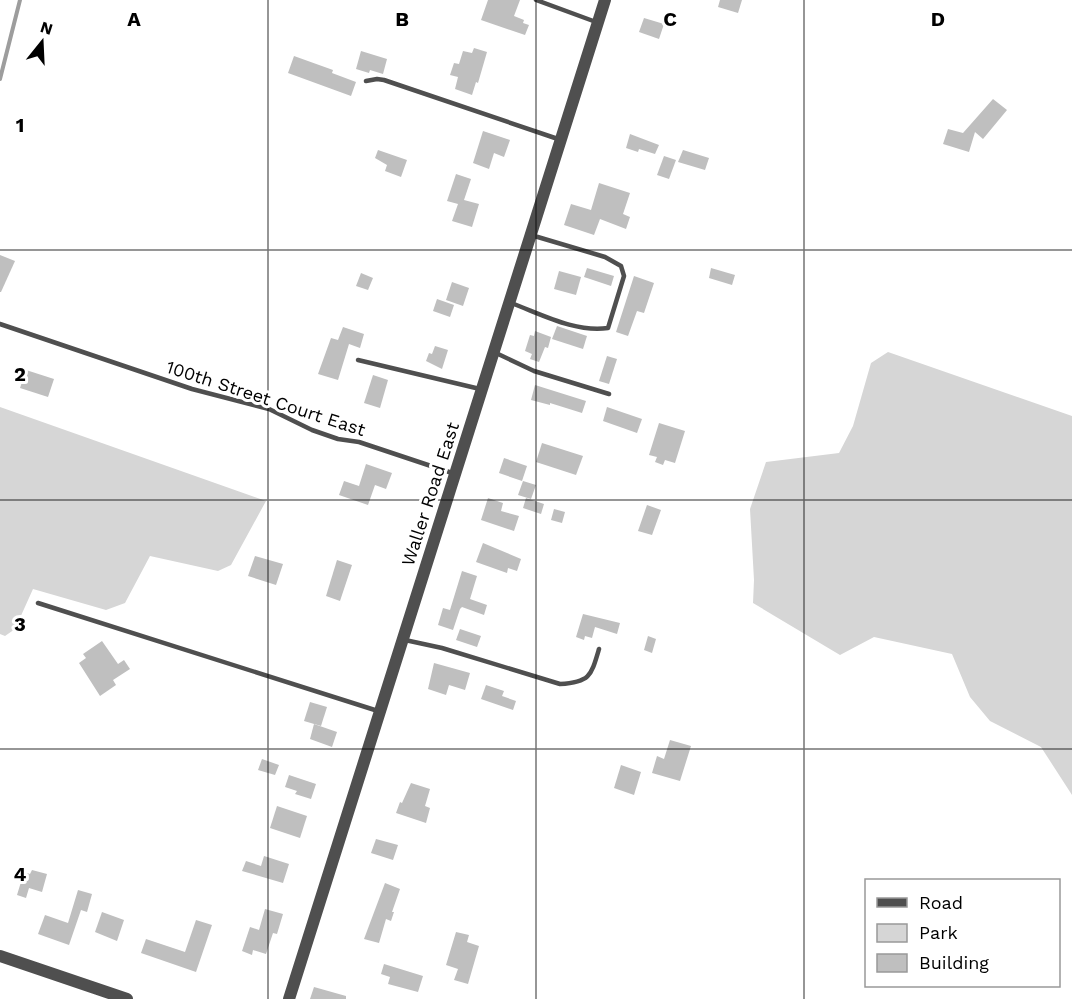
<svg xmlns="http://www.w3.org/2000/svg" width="1072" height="999" font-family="'Work Sans',sans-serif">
<rect width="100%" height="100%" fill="#fff"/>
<g fill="#d6d6d6">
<polygon points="888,352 1072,416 1072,795 1041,747 990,721 970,697 952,654 874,637 840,655 753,603 754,580 750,509 766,462 839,453 853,426 871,363"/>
<polygon points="0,407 266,501 231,565 218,571 150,556 125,603 106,610 33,589 15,629 5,636 0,634"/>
</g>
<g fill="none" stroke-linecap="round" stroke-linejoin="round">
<polyline stroke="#9d9d9d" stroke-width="4" points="0,79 20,0"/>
</g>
<g fill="#bfbfbf">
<polygon points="488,0 520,0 514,16 524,20 523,23 529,25 525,35 481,20"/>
<polygon points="720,0 742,0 738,13 718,7"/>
<polygon points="644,18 664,24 659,39 639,32"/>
<polygon points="474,48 487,52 478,83 476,82 472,95 455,89 458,77 450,75 454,63 459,64 463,51 472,53"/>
<polygon points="361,51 387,59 383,74 370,70 369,73 356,69"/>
<polygon points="294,56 333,70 332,73 356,82 351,96 288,73"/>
<polygon points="993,99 1007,110 983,139 975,132 969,152 943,144 948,129 963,133"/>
<polygon points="483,131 510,140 504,157 494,153 489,169 473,163"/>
<polygon points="630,134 659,145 655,154 639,149 638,152 626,148"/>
<polygon points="378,150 407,160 401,177 385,171 387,165 375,158"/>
<polygon points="683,150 709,158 705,170 678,162"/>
<polygon points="664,156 676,160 669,179 657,175"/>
<polygon points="456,174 471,179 464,200 479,204 472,227 452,221 458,204 447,201"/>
<polygon points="599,183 630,193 623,214 630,217 626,229 600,219 594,235 564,225 571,204 591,210"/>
<polygon points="0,255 15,261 1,292 0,292"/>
<polygon points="587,268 614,276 611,286 584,277"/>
<polygon points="711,268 735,275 732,285 709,278"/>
<polygon points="559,271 581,277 576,295 554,289"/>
<polygon points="361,273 373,278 368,290 356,286"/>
<polygon points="634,276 654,283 644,313 637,311 628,336 616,332"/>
<polygon points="452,282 469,288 463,306 446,300"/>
<polygon points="437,299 454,305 450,317 433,311"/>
<polygon points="557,326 587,336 583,349 552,339"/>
<polygon points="343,327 364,334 360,348 349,344 338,380 318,374 331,338 338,340"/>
<polygon points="535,331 551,337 548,348 545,347 539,362 530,359 532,354 525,351 530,335 534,336"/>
<polygon points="435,346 448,350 442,369 426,361 429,353 432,354"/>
<polygon points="607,356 617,359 609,384 599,381"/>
<polygon points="26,370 54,379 48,397 20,388"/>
<polygon points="373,375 388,380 380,408 364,403"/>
<polygon points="535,385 586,401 582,413 550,403 550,405 531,400"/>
<polygon points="607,407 642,419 637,433 603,421"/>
<polygon points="659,423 685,431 675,463 665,460 663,465 655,462 657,457 649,455"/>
<polygon points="542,443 583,456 576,475 536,462"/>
<polygon points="504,458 527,466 522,481 499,473"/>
<polygon points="366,464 392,473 386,489 375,485 368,505 339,495 344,481 359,486"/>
<polygon points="523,481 536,485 531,499 518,495"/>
<polygon points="488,498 503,503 501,511 519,516 514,531 481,520"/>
<polygon points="526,498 544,504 541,514 523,508"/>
<polygon points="647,505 661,510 652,535 638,531"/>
<polygon points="554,509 565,512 562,523 551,520"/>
<polygon points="483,543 521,559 517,571 508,568 507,573 476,562"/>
<polygon points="255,556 283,564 276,585 248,576"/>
<polygon points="337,560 352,565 340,601 326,596"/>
<polygon points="462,571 477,576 470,599 487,605 484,615 462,607 460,609 453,630 438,625 443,608 450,610"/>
<polygon points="583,614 620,623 617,634 595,627 592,638 585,636 584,640 576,637"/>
<polygon points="460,629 481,636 477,647 456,640"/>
<polygon points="648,636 656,639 652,653 644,650"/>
<polygon points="102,641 118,664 124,660 130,669 113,680 116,685 100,696 79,663 86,658 83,654"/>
<polygon points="434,663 470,673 465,690 449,685 446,695 428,689"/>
<polygon points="486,685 504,691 502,696 516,701 513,710 481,699"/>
<polygon points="310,702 327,707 321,726 304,721"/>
<polygon points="314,724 337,732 332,747 310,739"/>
<polygon points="670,740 691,746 680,781 652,773 657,756 664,759"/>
<polygon points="262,759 279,765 275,775 258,770"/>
<polygon points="621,765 641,772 634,795 614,788"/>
<polygon points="289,775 316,784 311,799 295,794 297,791 285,787"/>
<polygon points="411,783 430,789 425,806 430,808 426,823 396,813 400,802 402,803"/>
<polygon points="277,806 307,816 300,838 270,828"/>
<polygon points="376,839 398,845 393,860 371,853"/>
<polygon points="264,856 289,864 283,883 242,871 246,861 261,866"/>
<polygon points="32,870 47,874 42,892 29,888 26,898 17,895 24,872 30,874"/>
<polygon points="385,883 400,889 392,912 394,912 391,921 386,919 379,943 364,939"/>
<polygon points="78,890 92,894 87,912 81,910 69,945 38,934 45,915 68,923"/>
<polygon points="265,909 283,914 277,934 273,933 266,954 253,950 252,955 242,951 250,927 259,930"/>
<polygon points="102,912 124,920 117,941 95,932"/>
<polygon points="196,920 212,925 196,972 141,953 146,939 185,952"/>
<polygon points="456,932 469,935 467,942 479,946 468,984 454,980 458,969 446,965"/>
<polygon points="384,964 423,976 418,992 388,984 390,977 381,974"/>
<polygon points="314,987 346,996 346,999 310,999"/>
</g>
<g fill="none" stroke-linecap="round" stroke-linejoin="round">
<g stroke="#4f4f4f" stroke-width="4.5">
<polyline points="536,0 596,22"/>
<polyline points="366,81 377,79 384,80 558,139"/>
<path d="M511,303C541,314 576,333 608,328L624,276L621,266L605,257L531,235"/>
<polyline points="0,324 192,389 269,409 312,430 338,439 359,442 455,474"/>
<polyline points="496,353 534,371 609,394"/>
<polyline points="358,360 480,389"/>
<polyline points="38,603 378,711"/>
<path d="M405,640L442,648L560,684C590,682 591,676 599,649"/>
</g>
<g stroke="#4f4f4f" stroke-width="12">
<polyline points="0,956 127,999"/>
<polyline points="289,999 605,0"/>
</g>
</g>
<path fill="none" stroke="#000" stroke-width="1.5" stroke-opacity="0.55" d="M268,0V999M536,0V999M804,0V999M0,250H1072M0,500H1072M0,749H1072"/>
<g text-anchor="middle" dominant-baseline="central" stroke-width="6" stroke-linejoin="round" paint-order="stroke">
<g font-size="18" fill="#000" stroke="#fff">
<text transform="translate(266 398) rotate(18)">100th Street Court East</text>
<text transform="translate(430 494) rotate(-72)">Waller Road East</text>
</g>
</g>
<g font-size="20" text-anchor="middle" font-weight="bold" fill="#000" stroke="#fff" stroke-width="6" stroke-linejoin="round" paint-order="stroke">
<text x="134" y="26">A</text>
<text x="402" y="26">B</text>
<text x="670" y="26">C</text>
<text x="938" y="26">D</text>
<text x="20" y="132">1</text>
<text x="20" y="381">2</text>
<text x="20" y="631">3</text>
<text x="20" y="881">4</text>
</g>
<rect x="865" y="879" width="195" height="108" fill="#ffffff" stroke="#999999" stroke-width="1.5"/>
<rect x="877" y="898" width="30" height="9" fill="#4f4f4f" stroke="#999999" stroke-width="1.5"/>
<text x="919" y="909" font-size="18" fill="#000000">Road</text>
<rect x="877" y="924" width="30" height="18" fill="#d6d6d6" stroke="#999999" stroke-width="1.5"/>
<text x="919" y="939" font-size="18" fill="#000000">Park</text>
<rect x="877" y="954" width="30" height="18" fill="#bfbfbf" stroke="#999999" stroke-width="1.5"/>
<text x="919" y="969" font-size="18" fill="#000000">Building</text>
<g transform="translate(42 42) rotate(18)" stroke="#ffffff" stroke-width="4.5" paint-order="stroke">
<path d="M0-4.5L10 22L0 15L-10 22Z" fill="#000000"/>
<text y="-9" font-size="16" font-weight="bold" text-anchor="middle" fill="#000000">N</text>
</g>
</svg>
